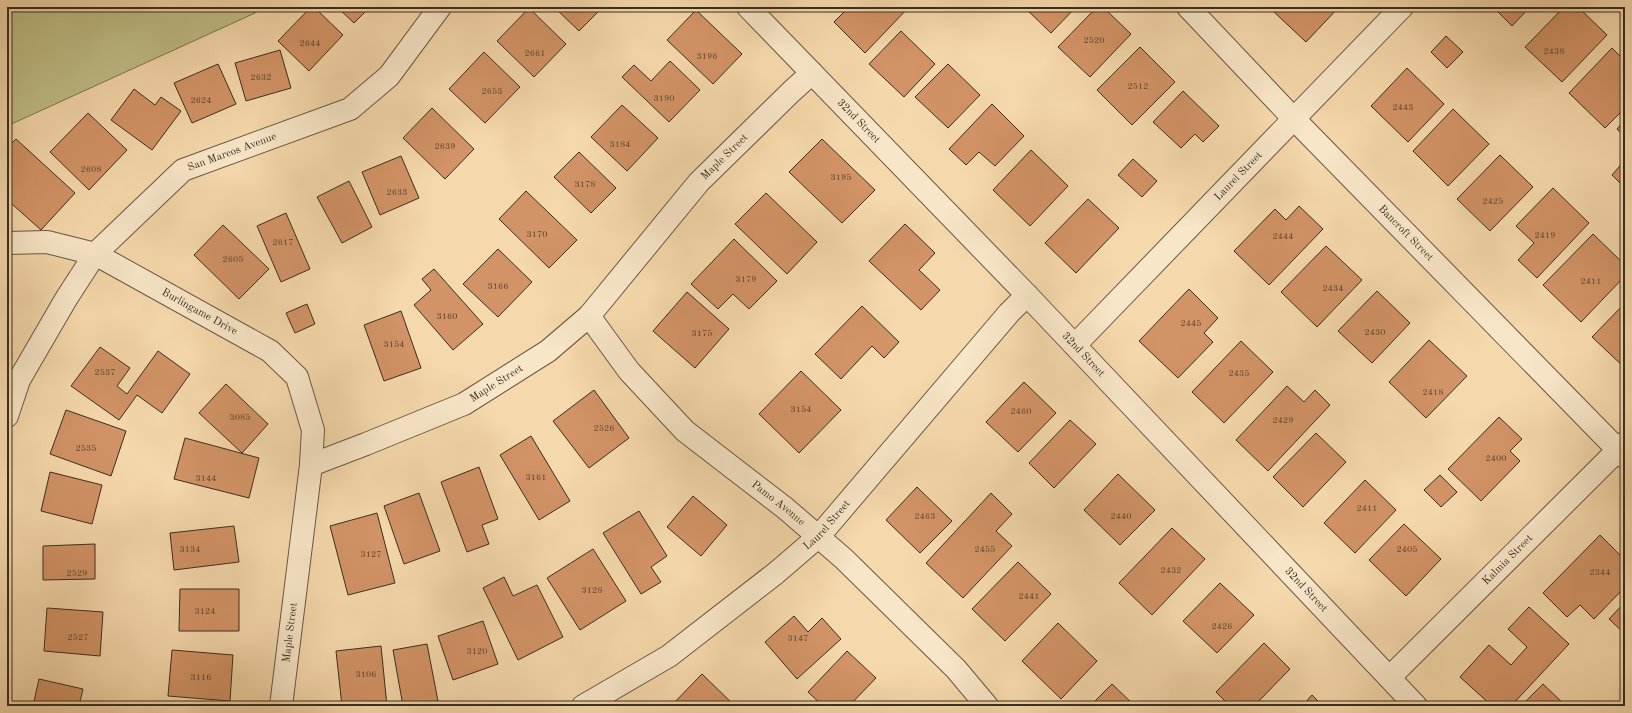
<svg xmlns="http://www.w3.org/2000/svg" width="1632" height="713" font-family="'Old Standard TT',serif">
<rect width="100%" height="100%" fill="#f5d8ab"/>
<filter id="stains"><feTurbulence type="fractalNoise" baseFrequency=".005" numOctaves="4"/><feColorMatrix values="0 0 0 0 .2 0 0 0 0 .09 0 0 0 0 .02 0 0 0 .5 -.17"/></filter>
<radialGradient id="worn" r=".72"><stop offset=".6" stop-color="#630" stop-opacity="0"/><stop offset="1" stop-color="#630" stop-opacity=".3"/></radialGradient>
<polygon fill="#c0be86" stroke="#7c7654" points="7,7 260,7 255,13 7,126"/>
<g fill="#d29366" stroke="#392e22">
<polygon points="311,7 314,7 343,35 309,71 278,41"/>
<polygon points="337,7 370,7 354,23"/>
<polygon points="554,7 603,7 579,31"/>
<polygon points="849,7 909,7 865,53 834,22"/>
<polygon points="1024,7 1076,7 1051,33"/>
<polygon points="1097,7 1103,7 1131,34 1090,77 1058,47"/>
<polygon points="1277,7 1339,7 1306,42 1273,11"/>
<polygon points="1493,7 1530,7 1512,26"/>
<polygon points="1564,7 1578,7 1607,35 1562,82 1525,47"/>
<polygon points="529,8 566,44 534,77 497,41"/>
<polygon points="696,10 742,54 713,84 667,40"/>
<polygon points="901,31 935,64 904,97 869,64"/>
<polygon points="1446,36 1463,52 1447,68 1431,52"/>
<polygon points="1140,47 1175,82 1132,125 1097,90"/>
<polygon points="1612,48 1625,61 1625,108 1605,128 1569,93"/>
<polygon points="280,50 291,88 246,101 235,63"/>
<polygon points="484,52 520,87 485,123 449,89"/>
<polygon points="670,61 700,90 669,122 622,77 634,65 651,81"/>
<polygon points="218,64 236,104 192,123 174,83"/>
<polygon points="948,64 980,95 948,128 915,97"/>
<polygon points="1407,68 1444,104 1408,142 1371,106"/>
<polygon points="134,89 155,105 161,97 181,111 152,150 111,120"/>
<polygon points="1183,91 1219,126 1203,142 1195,134 1181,148 1153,122"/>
<polygon points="992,104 1024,136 995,166 979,152 966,165 949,149"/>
<polygon points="622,105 658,138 627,171 591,137"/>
<polygon points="432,108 474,149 445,179 403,138"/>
<polygon points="1453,109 1489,144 1448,186 1413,151"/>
<polygon points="88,113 127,150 89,190 50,152"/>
<polygon points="1625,120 1625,137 1617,129"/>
<polygon points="16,139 75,193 41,230 12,204 7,209 7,148"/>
<polygon points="822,139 875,190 842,223 789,172"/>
<polygon points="1031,150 1068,186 1030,226 993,190"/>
<polygon points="579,152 616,188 591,213 554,177"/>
<polygon points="1500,155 1533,187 1490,231 1457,199"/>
<polygon points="401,156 419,198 380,215 362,172"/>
<polygon points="1133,159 1157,181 1142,197 1118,175"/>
<polygon points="1625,160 1625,188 1612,175"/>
<polygon points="349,181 372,227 342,243 317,197"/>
<polygon points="1553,188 1589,223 1537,278 1518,260 1534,243 1516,226"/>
<polygon points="526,191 577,240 549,268 499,219"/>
<polygon points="766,193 817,242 787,274 735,224"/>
<polygon points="1088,199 1119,228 1076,273 1045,243"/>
<polygon points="1299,206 1323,229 1269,285 1234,251 1275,209 1286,220"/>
<polygon points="286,213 310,269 281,282 257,226"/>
<polygon points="905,224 935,253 919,270 940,290 921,310 869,261"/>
<polygon points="223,225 269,269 239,299 194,255"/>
<polygon points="1593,234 1625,265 1625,276 1581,322 1543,285"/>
<polygon points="734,239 777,281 749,309 733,294 718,309 691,284"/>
<polygon points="1326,246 1362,280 1317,327 1281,292"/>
<polygon points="498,249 532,282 498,317 463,284"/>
<polygon points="434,269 483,324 453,350 414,305 431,290 422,279"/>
<polygon points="1189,289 1218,318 1204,333 1213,342 1178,378 1139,341"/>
<polygon points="1377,291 1410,323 1372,363 1338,331"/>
<polygon points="687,292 729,329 695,368 653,331"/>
<polygon points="1625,303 1625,368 1592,337"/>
<polygon points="307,304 315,324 295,333 286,313"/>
<polygon points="862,306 899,342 884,358 872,346 841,379 815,354"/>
<polygon points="401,311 421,368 384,381 364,325"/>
<polygon points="1429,340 1467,376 1426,418 1389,382"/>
<polygon points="1241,341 1273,372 1224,423 1192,392"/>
<polygon points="100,347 130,368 117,386 127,394 158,351 190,374 162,413 137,395 119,420 71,386"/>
<polygon points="801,371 841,410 799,453 759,414"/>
<polygon points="1024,382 1056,413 1018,452 986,422"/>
<polygon points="226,384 268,424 242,453 199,413"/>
<polygon points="1287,386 1304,402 1315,390 1330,405 1268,471 1236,440"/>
<polygon points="594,390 629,438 589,468 553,421"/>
<polygon points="66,410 126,431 111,476 50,454"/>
<polygon points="1499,417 1522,439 1510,451 1520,461 1481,501 1448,469"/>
<polygon points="1070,420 1096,444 1054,488 1029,463"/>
<polygon points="1316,433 1346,462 1303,507 1273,477"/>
<polygon points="531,436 570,501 539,520 500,455"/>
<polygon points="185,438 259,458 249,498 174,479"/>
<polygon points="479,467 498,519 482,525 489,544 467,552 441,482"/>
<polygon points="50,472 102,485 92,524 41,511"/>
<polygon points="1118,474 1155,510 1120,545 1084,510"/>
<polygon points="1440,475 1457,492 1441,507 1424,490"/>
<polygon points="1365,480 1396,510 1355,553 1324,523"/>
<polygon points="917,487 952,521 920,553 886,520"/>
<polygon points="419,493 440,551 404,564 384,506"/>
<polygon points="991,493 1012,514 996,531 1012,546 963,598 926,563"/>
<polygon points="693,496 727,525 701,556 667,527"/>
<polygon points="639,511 667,556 651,567 661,582 641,594 603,533"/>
<polygon points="377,513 395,583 348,595 330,526"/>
<polygon points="1404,524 1441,559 1406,596 1369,560"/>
<polygon points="234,526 239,562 174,570 170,533"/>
<polygon points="1172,528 1205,559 1152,615 1119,583"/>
<polygon points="1600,535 1625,560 1625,587 1594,619 1580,605 1567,617 1543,593"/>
<polygon points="95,544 95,579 43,580 43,546"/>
<polygon points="593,549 626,601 580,630 547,578"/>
<polygon points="1018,562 1051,594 1005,641 972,609"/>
<polygon points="504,577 513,596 537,585 563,637 518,660 483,588"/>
<polygon points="1220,583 1254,615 1217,653 1183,621"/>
<polygon points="180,589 239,589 239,631 179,631"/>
<polygon points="1625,602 1625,634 1609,619"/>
<polygon points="1529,607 1569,644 1511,706 1492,706 1460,677 1489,645 1511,665 1527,647 1508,629"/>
<polygon points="47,608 103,612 100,656 44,651"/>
<polygon points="794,616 808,632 822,618 841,639 797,679 765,642"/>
<polygon points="483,621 498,664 453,680 438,636"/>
<polygon points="1058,623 1097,661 1061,699 1022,661"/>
<polygon points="1264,643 1290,669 1254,706 1230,706 1216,692"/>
<polygon points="427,644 438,701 403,706 393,650"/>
<polygon points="381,646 387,706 342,706 336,651"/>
<polygon points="172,650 233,655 230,701 168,696"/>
<polygon points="847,651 876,678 849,706 823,706 808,692"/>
<polygon points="702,674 735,706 671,706"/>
<polygon points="39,679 83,689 79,706 33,706"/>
<polygon points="1112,684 1135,706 1090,706"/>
<polygon points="1543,684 1566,706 1521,706"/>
<polygon points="1312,695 1323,706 1302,706"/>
</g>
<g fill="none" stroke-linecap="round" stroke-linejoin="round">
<defs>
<g id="minor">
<path id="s1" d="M748,7L1027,295L1416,706"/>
<path id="s2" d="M1188,7L1294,119L1625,457"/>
<path id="s3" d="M7,243L47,242L95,254L270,351L297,377L313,430L311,465"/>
<path id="s4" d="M589,316L629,371L685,431L785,508L844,559L956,669L987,706"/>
<path id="s5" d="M1075,345L1402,7"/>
<path id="s6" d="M7,416L19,380L66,299L95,254L183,170L350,109L389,76L440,7"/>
<path id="s7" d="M1390,677L1625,443"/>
<path id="s8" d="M281,706L311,465L366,444L464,404L548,351L589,316L699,182L792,91L812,73"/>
<path id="s9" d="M583,706L669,656L776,573L819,536L1009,313L1027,295"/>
</g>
</defs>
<use href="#minor" stroke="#685844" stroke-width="24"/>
<use href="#minor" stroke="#f8e6c8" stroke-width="22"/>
</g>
<g text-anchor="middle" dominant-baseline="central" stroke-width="3" stroke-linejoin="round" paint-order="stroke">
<g font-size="9" fill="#5f4733">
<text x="1094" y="40">2520</text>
<text x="310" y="43">2644</text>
<text x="1554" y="51">2438</text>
<text x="535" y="53">2661</text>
<text x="707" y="56">3196</text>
<text x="261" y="77">2632</text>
<text x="1138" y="86">2512</text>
<text x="492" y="91">2653</text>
<text x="664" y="98">3190</text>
<text x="201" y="100">2624</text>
<text x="1403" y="107">2443</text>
<text x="620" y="144">3184</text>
<text x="445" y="146">2639</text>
<text x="91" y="169">2608</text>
<text x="841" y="177">3195</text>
<text x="585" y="184">3178</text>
<text x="397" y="192">2633</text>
<text x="1493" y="201">2425</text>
<text x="537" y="234">3170</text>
<text x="1545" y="235">2419</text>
<text x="1283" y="236">2444</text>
<text x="283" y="242">2617</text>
<text x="233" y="259">2605</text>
<text x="746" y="279">3179</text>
<text x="1591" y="281">2411</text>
<text x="498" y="286">3166</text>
<text x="1333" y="288">2434</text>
<text x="447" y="316">3160</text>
<text x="1191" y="323">2445</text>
<text x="1375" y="332">2430</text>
<text x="702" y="333">3175</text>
<text x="394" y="344">3154</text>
<text x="105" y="372">2537</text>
<text x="1239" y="373">2435</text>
<text x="1433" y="392">2418</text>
<text x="801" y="409">3154</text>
<text x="1021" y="411">2460</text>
<text x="240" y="417">3085</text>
<text x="1283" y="420">2429</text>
<text x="604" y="428">2526</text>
<text x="86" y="448">2535</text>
<text x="1496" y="458">2400</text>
<text x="536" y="477">3161</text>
<text x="206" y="478">3144</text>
<text x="1367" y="508">2411</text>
<text x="925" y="516">2463</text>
<text x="1121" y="516">2440</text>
<text x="190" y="549">3134</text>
<text x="985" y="549">2455</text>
<text x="1407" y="549">2405</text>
<text x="371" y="554">3127</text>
<text x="1171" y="570">2432</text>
<text x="1600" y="572">2344</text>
<text x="77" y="573">2529</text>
<text x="592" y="590">3128</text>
<text x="1029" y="596">2441</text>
<text x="205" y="611">3124</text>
<text x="1222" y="626">2426</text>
<text x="78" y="637">2527</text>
<text x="798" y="638">3147</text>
<text x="477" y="651">3120</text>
<text x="366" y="674">3106</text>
<text x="201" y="677">3116</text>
</g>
<g font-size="11" fill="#392e22" stroke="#f8e6c8">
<text stroke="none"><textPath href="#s1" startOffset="159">32nd Street</textPath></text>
<text stroke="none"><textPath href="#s6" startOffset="359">San Marcos Avenue</textPath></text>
<text stroke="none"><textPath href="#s8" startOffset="770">Maple Street</textPath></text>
<text stroke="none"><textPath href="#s5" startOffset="235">Laurel Street</textPath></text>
<text stroke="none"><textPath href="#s2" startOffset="314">Bancroft Street</textPath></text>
<text stroke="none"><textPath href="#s3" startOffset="209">Burlingame Drive</textPath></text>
<text stroke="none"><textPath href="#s1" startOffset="483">32nd Street</textPath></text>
<text stroke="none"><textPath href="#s8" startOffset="446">Maple Street</textPath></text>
<text stroke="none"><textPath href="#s4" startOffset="268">Pamo Avenue</textPath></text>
<text stroke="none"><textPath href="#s9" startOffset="305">Laurel Street</textPath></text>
<text stroke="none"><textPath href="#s7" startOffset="166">Kalmia Street</textPath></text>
<text stroke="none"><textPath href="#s1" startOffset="807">32nd Street</textPath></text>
<text stroke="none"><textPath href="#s8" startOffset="74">Maple Street</textPath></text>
</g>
</g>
<rect width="1632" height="713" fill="none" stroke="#f5d8ab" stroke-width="24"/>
<rect x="8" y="8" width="1616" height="697" fill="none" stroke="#392e22" stroke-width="2"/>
<rect x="12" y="12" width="1608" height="689" fill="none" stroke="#392e22"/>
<rect width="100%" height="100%" filter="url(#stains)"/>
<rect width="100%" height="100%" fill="url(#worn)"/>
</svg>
